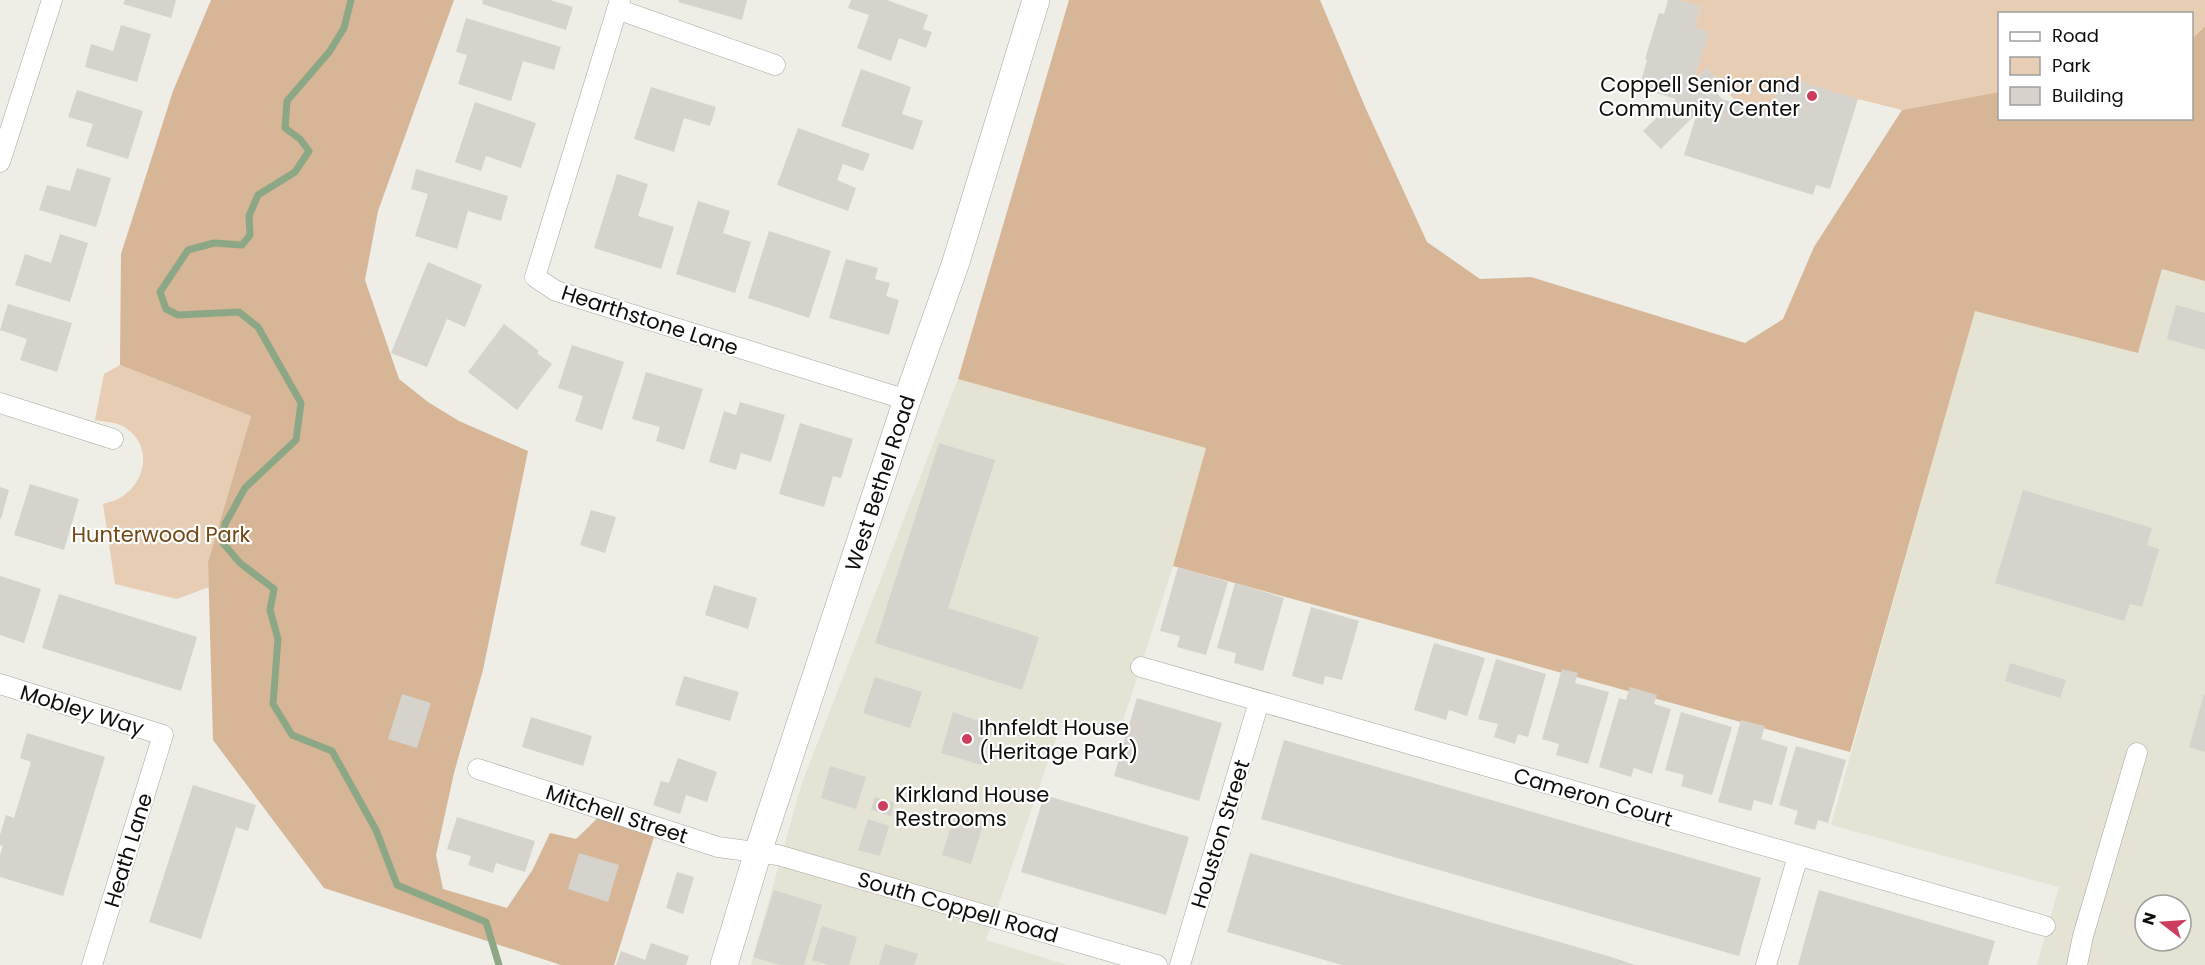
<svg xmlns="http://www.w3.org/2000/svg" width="2205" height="965" font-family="Poppins,sans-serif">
<rect width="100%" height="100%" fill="#eeede6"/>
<g fill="#e4e3d4" fill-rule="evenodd">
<path d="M2162,269L2205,281V965H2037L2059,887L1831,825L1975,310L2138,353ZM2145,905H2181V941H2145Z"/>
<polygon points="958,379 1206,448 1173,566 1118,736 1063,719 986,940 1068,965 751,965 801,786"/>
</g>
<g fill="#e6cdb4">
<polygon points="1678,0 2205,0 2205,26 2192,39 2192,14 2000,14 1999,92 1902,110 1858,99 1771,114 1738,104 1707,68 1694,80 1708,32 1694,27 1701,7"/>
<path d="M120,365L251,416L208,562L209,587L177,599L115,584L103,504C108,502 115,501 120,498C146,483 153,446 126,428C117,422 105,422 95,420L104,374Z"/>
</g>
<g fill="#d6b696">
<polygon points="211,0 454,0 378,211 365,280 399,379 428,402 459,421 528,451 483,670 454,773 436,855 443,889 507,908 533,869 550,833 576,839 607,809 658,824 614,965 561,965 324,888 213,740 208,562 251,416 120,365 121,254 173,91"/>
<polygon points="1069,0 1320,0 1366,109 1427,242 1480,279 1531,277 1745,343 1783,319 1814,247 1902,110 1999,92 2000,118 2192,118 2192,39 2205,26 2205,281 2162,269 2138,353 1975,311 1850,752 1173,566 1206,448 958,379"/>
</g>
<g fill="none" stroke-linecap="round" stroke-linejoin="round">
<polyline stroke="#8ca785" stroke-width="7" points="351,0 344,28 330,51 287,101 285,128 300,139 309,151 295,172 258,195 249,216 250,235 242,245 214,243 188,250 160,292 166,309 178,315 239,312 258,327 301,403 296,440 245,488 225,524 223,543 240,563 274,589 270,610 278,639 273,704 292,735 332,751 376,830 397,885 486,922 499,965"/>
</g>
<g fill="#d6d3cc">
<polygon points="125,0 176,0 171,18 123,4"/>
<polygon points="483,0 550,0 573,7 566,30 482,4"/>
<polygon points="679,0 747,0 742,20 678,2"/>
<polygon points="851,0 887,0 928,15 923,29 932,32 926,48 899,38 891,61 857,48 869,15 848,8"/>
<polygon points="1668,0 1678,0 1701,7 1694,27 1709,32 1694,80 1707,68 1725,85 1717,93 1722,99 1771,114 1783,76 1858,99 1830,189 1816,185 1813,195 1684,155 1697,113 1661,149 1643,131 1676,99 1639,88 1647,60 1645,59 1659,13 1664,14"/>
<polygon points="466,18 561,47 554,70 523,61 511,101 458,84 467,55 456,52"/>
<polygon points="121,25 151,34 137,82 85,67 91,44 113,51"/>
<polygon points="861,69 911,87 902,114 923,121 913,150 841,126"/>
<polygon points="651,87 716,107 710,126 684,118 674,152 634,139"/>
<polygon points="77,90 143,111 128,159 86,146 93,124 68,117"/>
<polygon points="475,102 536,123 521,168 486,156 481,171 455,162"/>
<polygon points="798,128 870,154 863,171 843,164 837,180 856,188 848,211 777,185"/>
<polygon points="77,168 111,178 96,227 39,210 47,185 70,191"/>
<polygon points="416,169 508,196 501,221 468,211 457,249 415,236 428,194 411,189"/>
<polygon points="617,174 648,184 638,216 674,227 661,269 594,248"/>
<polygon points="698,201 730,211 723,233 751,242 735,293 676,274"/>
<polygon points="769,231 831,251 809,318 748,298"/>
<polygon points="60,234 88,243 70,302 15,285 25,254 51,263"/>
<polygon points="846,259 878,268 875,279 890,283 886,296 899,300 889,335 829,318"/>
<polygon points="428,262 482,285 465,327 447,319 427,367 391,353"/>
<polygon points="8,304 72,323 57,372 20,360 27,339 0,330"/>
<polygon points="2176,305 2205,313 2205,350 2167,339"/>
<polygon points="504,324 539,351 537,353 552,364 517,410 468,372"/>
<polygon points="572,345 624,362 602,430 575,421 583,396 558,388"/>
<polygon points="646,372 703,389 684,450 656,441 660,427 632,419"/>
<polygon points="740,402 785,415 771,462 741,453 736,470 709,462 724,411 736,415"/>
<polygon points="800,423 853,439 841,478 833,476 824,507 779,494"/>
<polygon points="939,443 995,460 948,608 1039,637 1022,690 875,643"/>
<polygon points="30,484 79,499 64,550 14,535"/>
<polygon points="0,487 9,490 1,519 0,519"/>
<polygon points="2023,490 2152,528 2147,545 2159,549 2142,607 2130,604 2124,621 1995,583"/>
<polygon points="591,510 616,517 605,553 580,545"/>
<polygon points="1178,567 1228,582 1206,655 1177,647 1180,636 1160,631"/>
<polygon points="0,576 41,589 24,643 0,635"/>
<polygon points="1235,583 1284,598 1263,671 1234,663 1236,653 1217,648"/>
<polygon points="714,585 757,598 748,629 705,615"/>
<polygon points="59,594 197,637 181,691 42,648"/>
<polygon points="1311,607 1359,621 1342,680 1325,676 1323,685 1292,676"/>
<polygon points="1434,643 1485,658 1467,716 1449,710 1446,720 1414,710"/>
<polygon points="1496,659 1546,674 1528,737 1518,734 1515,744 1494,737 1498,724 1478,719"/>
<polygon points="2010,663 2066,680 2060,698 2005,681"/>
<polygon points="1562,669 1578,673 1575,683 1609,692 1588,764 1556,755 1559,744 1542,739"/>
<polygon points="684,676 739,692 730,721 675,705"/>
<polygon points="875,677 922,692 910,728 863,713"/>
<polygon points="1630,687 1657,695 1654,704 1671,709 1652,774 1634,768 1631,777 1599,767 1619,698 1626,700"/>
<polygon points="402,694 431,703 417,748 388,739"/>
<polygon points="2204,694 2205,694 2205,752 2189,747"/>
<polygon points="1137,698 1222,723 1199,801 1114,776"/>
<polygon points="953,712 993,726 981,765 941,753"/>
<polygon points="1681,712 1732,727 1712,795 1681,786 1684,775 1665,770"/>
<polygon points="531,717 592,736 583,766 522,747"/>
<polygon points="1741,720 1765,726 1761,739 1788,747 1772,805 1754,800 1751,811 1718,802"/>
<polygon points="27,733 105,757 63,896 0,877 0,855 3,846 0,845 0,835 6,815 14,818 31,762 20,758"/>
<polygon points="1284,740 1761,878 1739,956 1261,819"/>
<polygon points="1796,746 1846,760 1828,823 1818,820 1815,830 1794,824 1798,811 1779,805"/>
<polygon points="678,758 717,772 707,802 686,795 680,814 653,805 661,781 669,783"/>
<polygon points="830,766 866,777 856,809 821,798"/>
<polygon points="193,785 256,805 248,831 236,827 201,939 149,922"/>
<polygon points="1044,795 1189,837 1166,915 1021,872"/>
<polygon points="875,797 894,803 891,816 871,810"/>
<polygon points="955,813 984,822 971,864 942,855"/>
<polygon points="457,817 535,841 525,872 496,863 493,873 468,865 471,856 447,849"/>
<polygon points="868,819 889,826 880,856 858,850"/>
<polygon points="579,853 619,865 608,902 568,889"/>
<polygon points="1250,853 1608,956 1635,965 1342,965 1227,932"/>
<polygon points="677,872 694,877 683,914 666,908"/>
<polygon points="774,890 822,905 804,965 780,965 753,957"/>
<polygon points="1819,890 1995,941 1988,965 1798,965"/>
<polygon points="822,926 857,937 849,965 829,965 812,960"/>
<polygon points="651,943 689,956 686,965 616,965 621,951 645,960"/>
<polygon points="885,944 918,954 914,965 879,965"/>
</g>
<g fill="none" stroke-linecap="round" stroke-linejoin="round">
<defs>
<g id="street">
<polyline points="620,0 535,277 556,291 907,400"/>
<polyline points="617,9 775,65"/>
<polyline points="0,162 52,0"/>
<polyline points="0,403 113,439"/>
<polyline points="1141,667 2045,926"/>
<polyline points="0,684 163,735 92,965"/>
<polyline points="478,769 718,847 778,855 1157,965"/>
<polyline points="1180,965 1259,702"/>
<polyline points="1766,965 1798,856"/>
<polyline points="2077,965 2083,936 2137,753"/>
</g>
<polyline id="secondary" points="724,965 758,852 907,400 955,265 1036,0"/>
</defs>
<use href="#street" stroke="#a6a59e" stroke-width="21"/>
<use href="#secondary" stroke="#a6a59e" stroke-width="28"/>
<use href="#street" stroke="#fff" stroke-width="20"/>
<use href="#secondary" stroke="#fff" stroke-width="27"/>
</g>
<g fill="#cd3e5e" stroke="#fff" stroke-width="2">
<circle cx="1812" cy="96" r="6"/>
<circle cx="967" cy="739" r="6"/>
<circle cx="883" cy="806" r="6"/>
</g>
<g text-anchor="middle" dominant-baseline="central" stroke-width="4.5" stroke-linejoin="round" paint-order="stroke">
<g font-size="21" fill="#0e0e0b" stroke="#fff" text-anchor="start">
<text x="1800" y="84" text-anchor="end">Coppell Senior and<tspan x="1800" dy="24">Community Center</tspan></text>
<text x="979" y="727">Ihnfeldt House<tspan x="979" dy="24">(Heritage Park)</tspan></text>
<text x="895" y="794">Kirkland House<tspan x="895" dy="24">Restrooms</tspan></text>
</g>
<g font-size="21" fill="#0e0e0b" stroke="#fff">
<text transform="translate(650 320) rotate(18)">Hearthstone Lane</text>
<text transform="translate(880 483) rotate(-72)">West Bethel Road</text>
<text transform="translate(82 710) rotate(17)">Mobley Way</text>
<text transform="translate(1593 797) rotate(16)">Cameron Court</text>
<text transform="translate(617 814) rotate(18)">Mitchell Street</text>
<text transform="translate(1220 834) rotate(-73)">Houston Street</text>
<text transform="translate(128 850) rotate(-73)">Heath Lane</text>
<text transform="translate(958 907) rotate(16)">South Coppell Road</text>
</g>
<g font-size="21" fill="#744915" stroke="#fff">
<text x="161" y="534">Hunterwood Park</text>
</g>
</g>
<rect x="1998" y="12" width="195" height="108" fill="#ffffff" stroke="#9f9f9d" stroke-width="1.5"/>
<rect x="2010" y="32" width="30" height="9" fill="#ffffff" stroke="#9f9f9d" stroke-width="1.5"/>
<text x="2052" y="42" font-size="18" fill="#0e0e0b">Road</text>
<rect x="2010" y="57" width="30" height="18" fill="#e6cdb4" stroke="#9f9f9d" stroke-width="1.5"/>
<text x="2052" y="72" font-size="18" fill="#0e0e0b">Park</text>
<rect x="2010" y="87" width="30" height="18" fill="#d6d3cc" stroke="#9f9f9d" stroke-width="1.5"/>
<text x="2052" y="102" font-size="18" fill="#0e0e0b">Building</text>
<g transform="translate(2163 923) rotate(287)"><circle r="28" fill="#ffffff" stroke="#9f9f9d" stroke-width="1.5"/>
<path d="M0-4.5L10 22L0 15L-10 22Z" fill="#cd3e5e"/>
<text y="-9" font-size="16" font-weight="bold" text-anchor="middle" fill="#0e0e0b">N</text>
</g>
</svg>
